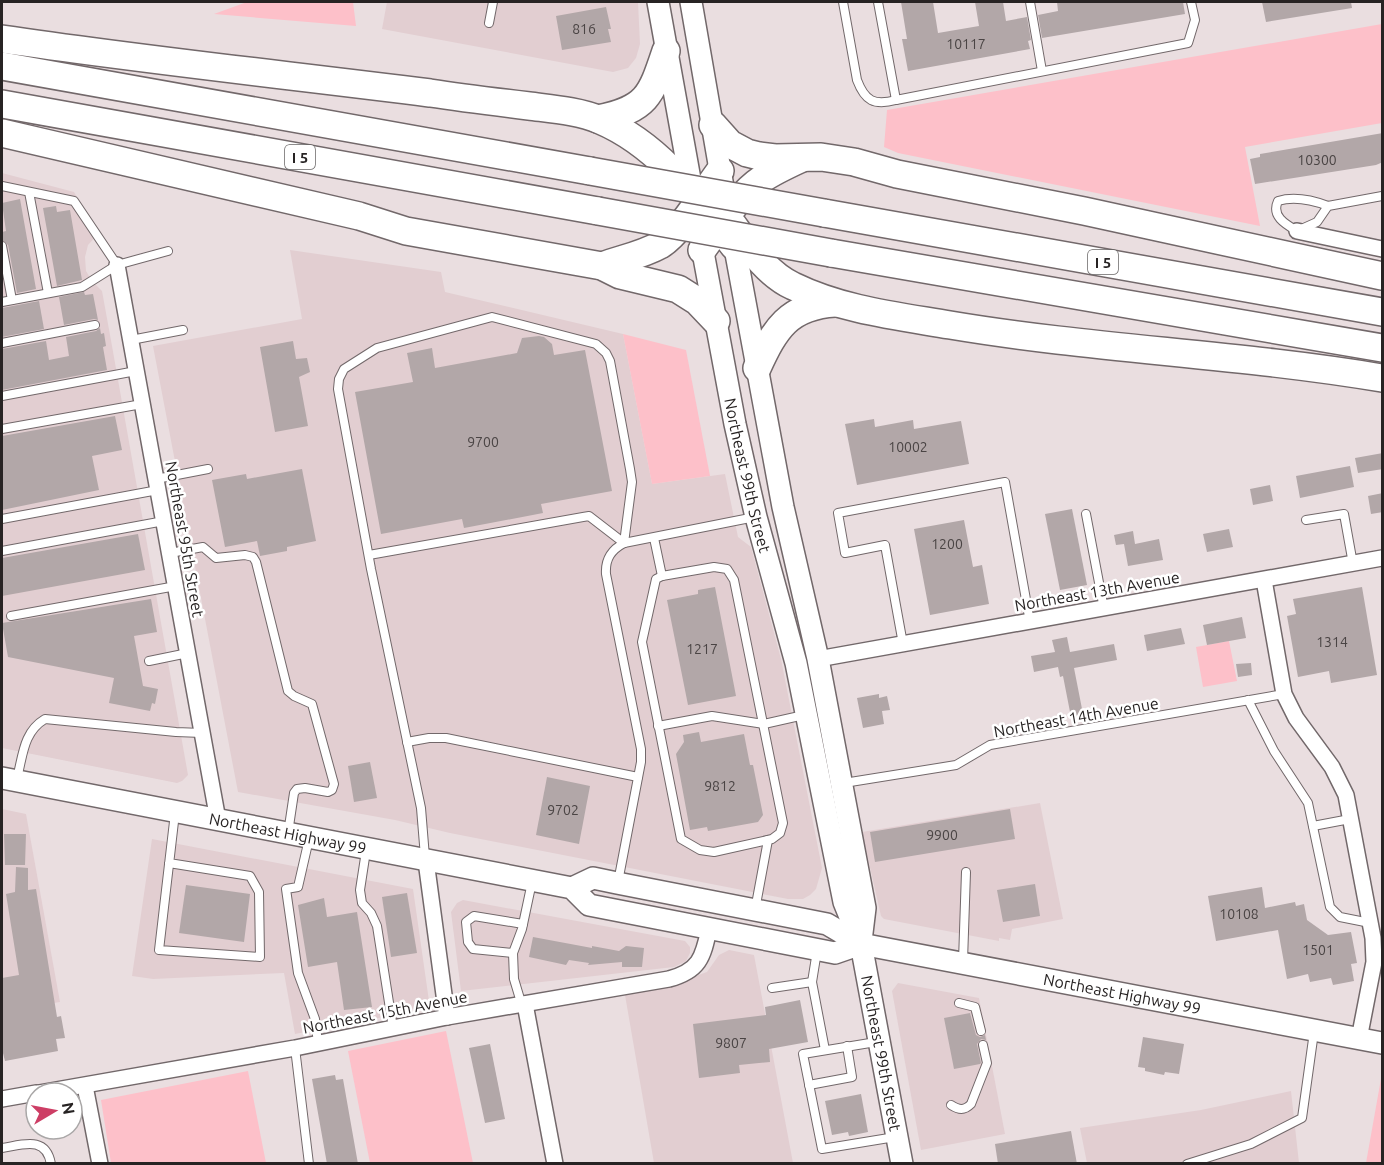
<svg xmlns="http://www.w3.org/2000/svg" width="1384" height="1165" font-family="Ubuntu,sans-serif">
<rect width="100%" height="100%" fill="#eadee0"/>
<g fill="#e2ced1">
<polygon points="387,2 638,2 640,44 636,58 628,68 613,72 382,29"/>
<polygon points="2,173 74,192 98,234 88,245 85,257 86,271 92,281 102,291 112,346 188,775 182,781 177,783 2,748"/>
<polygon points="290,250 441,272 445,292 623,334 652,484 725,474 738,537 751,547 781,659 822,868 816,889 810,895 803,899 788,899 450,833 395,820 238,792 153,346 302,319"/>
<polygon points="1040,803 1063,919 1012,929 1010,940 999,938 999,941 884,919 881,916 862,832"/>
<polygon points="2,809 26,814 60,1002 2,1011"/>
<polygon points="152,839 413,889 430,1008 295,1034 284,973 153,979 132,976"/>
<polygon points="463,900 685,941 690,947 690,953 686,961 674,967 461,991 451,912 457,903"/>
<polygon points="729,950 754,955 793,1163 654,1163 625,995 662,988 707,972 719,955"/>
<polygon points="898,983 979,998 1005,1134 921,1150 892,991"/>
<polygon points="1291,1091 1299,1163 1087,1163 1080,1128 1201,1110"/>
</g>
<g fill="#fdc0c9">
<polygon points="247,2 353,2 356,26 214,14"/>
<polygon points="1382,24 1382,123 1245,147 1260,226 898,153 884,147 887,110"/>
<polygon points="623,334 686,350 710,476 652,484"/>
<polygon points="1229,641 1237,681 1203,687 1196,647"/>
<polygon points="446,1031 473,1163 370,1163 348,1051"/>
<polygon points="248,1071 266,1163 111,1163 101,1100"/>
<polygon points="1382,1073 1382,1163 1366,1163"/>
</g>
<g fill="#b2a7a8">
<polygon points="901,2 933,2 938,33 979,26 975,2 1003,2 1006,21 1027,17 1031,40 1028,41 1030,49 908,71 902,39 907,39"/>
<polygon points="1057,2 1183,2 1185,14 1042,38 1038,15 1058,11"/>
<polygon points="1262,2 1351,2 1352,8 1266,22"/>
<polygon points="606,7 611,29 608,29 611,42 562,50 556,16"/>
<polygon points="1383,133 1383,162 1376,165 1255,184 1250,159 1260,157 1260,154"/>
<polygon points="20,199 36,289 17,293 8,245 2,240 2,232 6,231 2,203"/>
<polygon points="56,206 57,212 70,210 82,280 57,286 43,208"/>
<polygon points="84,292 85,295 93,294 98,320 94,319 64,325 59,297"/>
<polygon points="39,301 44,329 2,337 2,308"/>
<polygon points="100,328 101,334 104,333 106,346 103,347 107,370 2,390 2,349 46,341 49,360 69,356 66,337 96,331"/>
<polygon points="539,336 544,337 552,344 554,355 585,350 612,491 541,504 543,513 464,528 462,519 381,534 355,392 413,382 407,353 432,348 435,368 517,353 522,338"/>
<polygon points="293,341 296,359 307,358 310,372 299,377 308,426 275,432 260,347"/>
<polygon points="115,416 122,450 92,456 99,490 2,510 2,436"/>
<polygon points="874,419 875,427 913,420 914,429 961,421 969,464 857,485 845,424"/>
<polygon points="1383,453 1383,469 1358,473 1355,458"/>
<polygon points="1350,466 1354,487 1300,498 1296,476"/>
<polygon points="302,469 316,541 287,547 287,551 260,556 257,541 225,547 212,480 246,474 247,479"/>
<polygon points="1270,485 1273,501 1253,505 1250,489"/>
<polygon points="1383,493 1383,512 1371,514 1368,496"/>
<polygon points="1072,509 1087,585 1060,590 1045,514"/>
<polygon points="964,520 973,567 982,565 989,604 930,615 914,529"/>
<polygon points="1229,529 1233,547 1207,552 1203,534"/>
<polygon points="1133,531 1135,544 1159,539 1163,560 1128,566 1124,544 1116,545 1114,535"/>
<polygon points="138,534 145,570 2,596 2,558"/>
<polygon points="715,587 736,696 688,705 667,600 698,594 698,590"/>
<polygon points="1362,587 1377,675 1331,683 1329,671 1298,677 1287,616 1296,614 1293,599"/>
<polygon points="151,599 157,632 134,636 143,686 158,689 155,704 152,703 150,711 109,703 114,678 8,657 2,623"/>
<polygon points="1242,617 1246,638 1207,645 1203,625"/>
<polygon points="1181,628 1185,644 1147,651 1144,635"/>
<polygon points="1067,637 1070,652 1114,644 1117,660 1074,668 1083,714 1071,717 1063,676 1060,677 1058,667 1034,672 1031,656 1055,652 1052,640"/>
<polygon points="1251,663 1252,675 1238,677 1236,664"/>
<polygon points="879,694 879,698 887,696 890,710 882,711 884,724 863,728 857,698"/>
<polygon points="699,732 701,742 744,734 750,765 753,765 763,815 758,822 708,831 707,827 690,830 676,754 684,742 683,735"/>
<polygon points="370,762 377,798 354,802 348,766"/>
<polygon points="547,777 590,786 579,844 536,835"/>
<polygon points="1010,809 1015,839 875,862 870,832"/>
<polygon points="4,834 26,834 25,865 5,865"/>
<polygon points="16,867 28,868 28,890 36,889 57,1017 61,1016 65,1038 56,1039 58,1051 5,1061 2,1049 2,978 19,975 6,894 15,892"/>
<polygon points="1035,884 1040,916 1003,922 997,890"/>
<polygon points="186,885 250,894 244,942 179,933"/>
<polygon points="1262,887 1265,908 1295,902 1296,906 1304,904 1307,920 1328,935 1351,932 1357,963 1351,964 1354,981 1333,985 1331,978 1310,982 1308,974 1287,979 1278,930 1216,941 1208,896"/>
<polygon points="407,893 417,953 391,957 382,897"/>
<polygon points="324,898 327,917 357,912 372,1007 344,1010 337,962 308,967 298,905"/>
<polygon points="533,937 592,948 592,946 619,951 626,946 644,948 642,967 622,967 622,962 588,965 589,963 569,960 566,965 529,957"/>
<polygon points="800,1000 808,1042 769,1049 770,1062 739,1065 740,1073 699,1078 693,1024 766,1015 765,1007"/>
<polygon points="970,1013 976,1035 980,1037 985,1035 986,1040 981,1039 977,1044 981,1063 980,1064 954,1069 944,1018"/>
<polygon points="1143,1037 1184,1044 1179,1074 1165,1072 1164,1075 1145,1071 1145,1068 1138,1067"/>
<polygon points="490,1044 505,1119 485,1123 469,1048"/>
<polygon points="335,1075 336,1080 343,1079 358,1164 327,1164 312,1079"/>
<polygon points="861,1094 868,1132 849,1136 848,1132 832,1135 825,1101"/>
<polygon points="1071,1131 1077,1164 998,1164 995,1144"/>
</g>
<g fill="none" stroke-linecap="round" stroke-linejoin="round">
<defs>
<g id="lane">
<path d="M843,2L857,80C865,101 874,106 896,100"/>
<polyline points="878,2 896,100 1188,43 1195,20 1191,2"/>
<polyline points="1030,2 1042,71"/>
<polyline points="489,23 493,2"/>
<polyline points="2,186 74,201 117,265"/>
<polyline points="29,192 48,293"/>
<path d="M1328,206C1312,200 1295,196 1278,201C1271,216 1285,224 1297,231L1317,222L1328,206L1382,196"/>
<polyline points="2,246 12,300"/>
<polyline points="2,302 82,287 117,265 168,251"/>
<polyline points="131,340 183,330"/>
<polyline points="2,343 95,325"/>
<polyline points="2,396 136,371"/>
<polyline points="2,429 142,404"/>
<polyline points="156,479 208,469"/>
<polyline points="1086,514 1104,609"/>
<polyline points="2,519 158,490"/>
<polyline points="1306,520 1344,514 1353,564"/>
<polyline points="654,538 662,576"/>
<polyline points="2,551 164,521"/>
<polyline points="170,553 203,547 216,558 245,555 253,557 256,562 288,691 294,696 312,704 334,784 332,790 328,792 305,788 297,789 294,793 288,833"/>
<polyline points="369,555 583,517 589,516 624,543"/>
<polygon points="714,567 727,569 734,580 783,823 780,833 772,839 714,852 700,850 681,839 642,642 656,579 662,576"/>
<polyline points="11,616 176,586"/>
<polyline points="903,644 885,545 845,553 838,513 1005,482 1030,622"/>
<polyline points="149,661 188,653"/>
<polyline points="1248,700 1274,751 1308,803 1330,907 1340,917 1370,923"/>
<polyline points="658,726 712,716 764,724 804,715"/>
<polyline points="407,742 429,738 446,738 638,777"/>
<path d="M17,778C23,756 23,732 45,719L176,732L202,733"/>
<polyline points="844,783 956,765 990,745 1284,694"/>
<polyline points="1313,826 1350,819"/>
<polyline points="309,839 298,887 286,889 298,973 315,1019 318,1043"/>
<polyline points="366,851 360,890 362,903 371,913 377,926 393,1028"/>
<polyline points="425,857 421,808 371,569 338,389 339,379 344,369 377,348 492,317 596,344 606,353 610,361 630,469 632,482 624,543"/>
<path d="M169,863L250,876L259,892L260,957L159,950C164,904 170,859 175,813"/>
<path d="M618,882L641,762V749L606,574C605,559 611,550 624,543L755,517"/>
<polyline points="755,910 768,840"/>
<polyline points="817,951 812,982 825,1050"/>
<polyline points="513,953 473,949 468,942 466,922 474,916 523,924"/>
<polyline points="963,961 966,872"/>
<polyline points="772,988 812,982"/>
<polyline points="524,1003 520,999 514,979 513,953 522,929 532,882"/>
<polyline points="959,1003 975,1007 981,1031"/>
<polyline points="876,1042 803,1054 822,1149 895,1137"/>
<polyline points="295,1048 309,1164"/>
<polyline points="809,1085 852,1077 847,1046"/>
<path d="M951,1105C959,1110 964,1111 971,1104L987,1063L983,1045"/>
<path d="M2,1148C22,1145 46,1135 51,1164"/>
<polyline points="1187,1164 1251,1144 1302,1118 1314,1032"/>
</g>
<g id="street">
<polyline points="1297,231 1382,249"/>
<polyline points="117,265 218,820"/>
<polyline points="1264,580 1284,694 1296,718 1332,767 1346,795 1373,938 1374,962 1359,1039"/>
<polyline points="818,659 1382,558"/>
<polyline points="426,861 447,1017"/>
<polyline points="525,1004 555,1164"/>
<polyline points="85,1086 100,1164"/>
<path d="M39,1093L295,1048L447,1017L669,979C699,971 703,958 709,929"/>
<polyline points="2,1099 36,1093"/>
</g>
<g id="secondary">
<polyline points="658,2 693,196"/>
<polyline points="691,2 723,187"/>
<polyline points="732,232 783,507 818,659 865,908 861,941"/>
<path id="s1" d="M700,236L735,424L756,517L796,663L844,902L861,944L902,1164"/>
<path id="s2" d="M2,778L572,888L589,905L835,953L861,944"/>
<path id="s3" d="M572,888L593,878L617,883L827,924L861,944L1382,1043"/>
</g>
<g id="highway">
<path d="M2,39C144,60 287,75 430,93C463,98 496,102 529,106C552,109 579,111 600,120C659,145 696,197 734,246"/>
<polyline points="2,66 590,171"/>
<polyline points="2,104 598,211"/>
<path d="M598,119C647,109 651,96 666,51"/>
<polyline points="713,125 730,144 747,153 759,156 775,158 821,157 854,162 897,174 1084,211 1382,276"/>
<polyline points="2,133 359,216 406,231 602,266 620,275 678,289 697,301 716,321"/>
<polyline points="824,213 1382,312"/>
<path d="M733,225C749,247 767,274 793,286C842,310 897,316 950,325C1093,349 1239,354 1382,378"/>
<path d="M702,250C720,226 737,196 762,179C774,171 787,165 800,159"/>
<polyline points="831,253 1382,348"/>
<path d="M602,266C621,259 642,255 660,245C681,232 704,192 720,171"/>
<path d="M757,368C775,329 788,306 835,303"/>
</g>
</defs>
<use href="#lane" stroke="#72686a" stroke-width="10"/>
<use href="#street" stroke="#72686a" stroke-width="18"/>
<use href="#secondary" stroke="#72686a" stroke-width="24"/>
<use href="#highway" stroke="#72686a" stroke-width="30"/>
<use href="#lane" stroke="#fff" stroke-width="8"/>
<use href="#street" stroke="#fff" stroke-width="15"/>
<use href="#secondary" stroke="#fff" stroke-width="21"/>
<use href="#highway" stroke="#fff" stroke-width="27"/>
<defs>
<g id="highway-bridge">
<polyline points="590,171 824,213"/>
<polyline points="598,211 831,253"/>
</g>
</defs>
<use href="#highway-bridge" stroke="#72686a" stroke-width="30" stroke-linecap="butt"/>
<use href="#highway-bridge" stroke="#fff" stroke-width="27"/>
</g>
<g text-anchor="middle" dominant-baseline="central" stroke-width="5" stroke-linejoin="round" paint-order="stroke">
<g font-size="14" fill="#4a4444">
<text x="584" y="29">816</text>
<text x="966" y="44">10117</text>
<text x="1317" y="160">10300</text>
<text x="483" y="442">9700</text>
<text x="908" y="447">10002</text>
<text x="947" y="544">1200</text>
<text x="1332" y="642">1314</text>
<text x="702" y="649">1217</text>
<text x="720" y="786">9812</text>
<text x="563" y="810">9702</text>
<text x="942" y="835">9900</text>
<text x="1239" y="914">10108</text>
<text x="1318" y="950">1501</text>
<text x="731" y="1043">9807</text>
</g>
<g fill="#fff" stroke="#686565" stroke-width="1.5">
<rect x="285" y="145" width="30" height="24" rx="4.5"/>
<rect x="1088" y="250" width="30" height="24" rx="4.5"/>
</g>
<g font-size="15" font-weight="bold" fill="#272323">
<text x="300" y="157">I 5</text>
<text x="1103" y="262">I 5</text>
</g>
<g font-size="16" fill="#272323" stroke="#fff">
<text stroke="none"><textPath href="#s1" startOffset="244">Northeast 99th Street</textPath></text>
<text transform="translate(185 539) rotate(80)">Northeast 95th Street</text>
<text transform="translate(1097 591) rotate(-10)">Northeast 13th Avenue</text>
<text transform="translate(1076 717) rotate(-10)">Northeast 14th Avenue</text>
<text stroke="none"><textPath href="#s2" startOffset="291">Northeast Highway 99</textPath></text>
<text stroke="none"><textPath href="#s3" startOffset="567">Northeast Highway 99</textPath></text>
<text transform="translate(385 1012) rotate(-11)">Northeast 15th Avenue</text>
<text stroke="none"><textPath href="#s1" startOffset="838">Northeast 99th Street</textPath></text>
</g>
</g>
<rect width="1384" height="1165" fill="none" stroke="#272323" stroke-width="6"/>
<g transform="translate(54 1111) rotate(80)"><circle r="28" fill="#ffffff" stroke="#a9a7a7" stroke-width="1.5"/>
<path d="M0-4.5L10 22L0 15L-10 22Z" fill="#cd3e65"/>
<text y="-9" font-size="16" font-weight="bold" text-anchor="middle" fill="#272323">N</text>
</g>
</svg>
